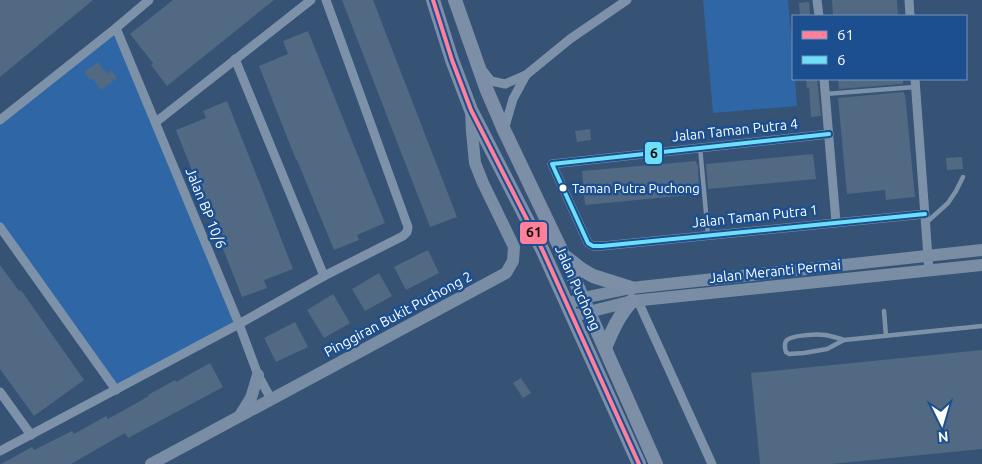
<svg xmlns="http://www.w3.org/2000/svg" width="982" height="464" font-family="Ubuntu,sans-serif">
<rect width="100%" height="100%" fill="#365274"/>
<g fill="#2f66a5">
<polygon points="703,0 788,0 793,59 793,79 795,79 797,106 713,113"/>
<polygon points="116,28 239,324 116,390 0,227 0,120"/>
</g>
<g fill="#526984">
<polygon points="0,0 93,0 0,77"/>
<polygon points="173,0 274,0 167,86 151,65 153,63 130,34"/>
<polygon points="342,0 373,0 457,217 430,227"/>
<polygon points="832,0 897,0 898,16 833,16"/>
<polygon points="809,2 810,16 800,16 799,3"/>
<polygon points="308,31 385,223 357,235 359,240 334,250 297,160 296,160 259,66 288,54 283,41"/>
<polygon points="98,62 107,74 111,70 117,78 101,90 93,79 90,80 84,72"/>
<polygon points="806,79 817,79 821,116 811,117 809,88 807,88"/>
<polygon points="838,79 903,79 903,84 839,89"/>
<polygon points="904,92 904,95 905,94 915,197 886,200 885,190 847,194 838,98"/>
<polygon points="227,101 260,184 293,269 264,280 267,288 242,297 176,130 206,118 203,111"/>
<polygon points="590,129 591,140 577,142 575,131"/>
<polygon points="813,154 816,179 708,189 706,164"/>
<polygon points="962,157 963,169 947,170 946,158"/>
<polygon points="696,161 697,165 698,165 699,194 585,205 582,171"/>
<polygon points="428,250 439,273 406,290 394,267"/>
<polygon points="0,265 19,291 21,290 84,380 34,416 0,369"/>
<polygon points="379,273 392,296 365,311 352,289"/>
<polygon points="333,294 350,323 324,338 307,310"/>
<polygon points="295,322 308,347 276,362 264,338"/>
<polygon points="982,350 982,449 831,464 760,464 751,373"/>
<polygon points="210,363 223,387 128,438 125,433 71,464 1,464 32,447 34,450 72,431 74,434 106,416 108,419 149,396 148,395 175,380 176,382"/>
<polygon points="521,378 531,393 523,398 513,383"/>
</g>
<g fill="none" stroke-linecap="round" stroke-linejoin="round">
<g stroke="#7d92a8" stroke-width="4.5">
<polyline points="825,94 915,87"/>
<polyline points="700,147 708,235"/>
<polyline points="927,222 948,203 956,191 963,177"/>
<polyline points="884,311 886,336"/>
<path d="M844,340L827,349L804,353L789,354L786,352C785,349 784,345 786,341C790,335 817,334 825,335C831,336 838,338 844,340L982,326"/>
</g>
<g stroke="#7d92a8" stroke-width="9">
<polyline points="817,0 819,16"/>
<polyline points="909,0 910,16"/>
<polyline points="116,28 239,324 258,375 271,399"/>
<polyline points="235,59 324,276"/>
<polyline points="484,72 491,81 505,84 526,75 513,99 504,130"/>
<polyline points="526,75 570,39 627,0"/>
<polyline points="824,79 836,222"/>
<polyline points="915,79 929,271"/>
<polyline points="0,120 116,28 149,0"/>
<polyline points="156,122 311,0"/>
<polyline points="829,134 552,164 588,243 593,246 602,246 925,214"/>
<polyline points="0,227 116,390"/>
<polyline points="638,301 712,464"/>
<polyline points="0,392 31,435"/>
<polyline points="0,451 239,324 324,276 403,236 407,232 408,227 326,0"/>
</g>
<g stroke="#798da4" stroke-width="12">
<polyline points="567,304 583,298 631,288 982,250"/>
<polyline points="573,316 632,301 982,265"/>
<polyline points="241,414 251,398 258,375"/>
<polyline points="151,464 506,273 513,261 514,247 483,183 475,163 472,132 471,110"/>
</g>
<g stroke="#7d8ea7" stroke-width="14">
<polyline points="433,0 452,60 471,110 542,249 639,464"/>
<polyline points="455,0 486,88 504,130 564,256 656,464"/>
<polyline points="567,258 581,269 593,276 631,288"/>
<path d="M605,348C612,331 619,315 632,301"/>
</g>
<defs>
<polyline id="bus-1" points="433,0 452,60 471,110 542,249 639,464"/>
<polyline id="bus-2" points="829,134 552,164 588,243 593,246 602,246 925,214"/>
</defs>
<use href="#bus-1" stroke="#1b4f8f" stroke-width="8"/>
<use href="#bus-2" stroke="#1b4f8f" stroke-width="8"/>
<use href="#bus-1" stroke="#ff8098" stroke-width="4"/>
<use href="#bus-2" stroke="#6ddff8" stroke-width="4"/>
</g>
<circle fill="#fff" stroke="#1b4f8f" stroke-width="2" cx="563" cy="188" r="4.5"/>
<g text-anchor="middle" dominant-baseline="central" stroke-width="5" stroke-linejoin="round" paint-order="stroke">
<g font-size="13" fill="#fff" stroke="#1b4f8f" text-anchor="start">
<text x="572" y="188">Taman Putra Puchong</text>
</g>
<g font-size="14" fill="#fff" stroke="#1b4f8f">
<text transform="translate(735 130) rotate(-6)">Jalan Taman Putra 4</text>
<text transform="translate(206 208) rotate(68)">Jalan BP 10/6</text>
<text transform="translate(755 216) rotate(-6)">Jalan Taman Putra 1</text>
<text transform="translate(775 271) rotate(-6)">Jalan Meranti Permai</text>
<text transform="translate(578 288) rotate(66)">Jalan Puchong</text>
<text transform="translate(398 314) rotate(-28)">Pinggiran Bukit Puchong 2</text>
</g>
</g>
<g stroke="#1b4f8f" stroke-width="2">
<rect x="644" y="141" width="19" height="24" rx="5" fill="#6ddff8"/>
<rect x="519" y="221" width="29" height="24" rx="5" fill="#ff8098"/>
</g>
<g font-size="14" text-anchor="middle" font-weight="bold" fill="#111">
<text x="654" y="158">6</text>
<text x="534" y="237">61</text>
</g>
<rect x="792" y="15" width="175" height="65" fill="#1b4f8f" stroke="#7695bc"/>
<rect x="802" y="31" width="25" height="8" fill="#ff8098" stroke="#7695bc"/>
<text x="837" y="40" font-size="15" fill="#ffffff">61</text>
<rect x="802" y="56" width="25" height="8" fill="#6ddff8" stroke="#7695bc"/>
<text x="837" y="65" font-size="15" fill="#ffffff">6</text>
<g transform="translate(942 424) rotate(175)" stroke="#1b4f8f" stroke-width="4" paint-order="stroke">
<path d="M0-4L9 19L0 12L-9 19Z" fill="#ffffff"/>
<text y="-8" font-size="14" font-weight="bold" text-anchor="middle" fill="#ffffff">N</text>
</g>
</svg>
